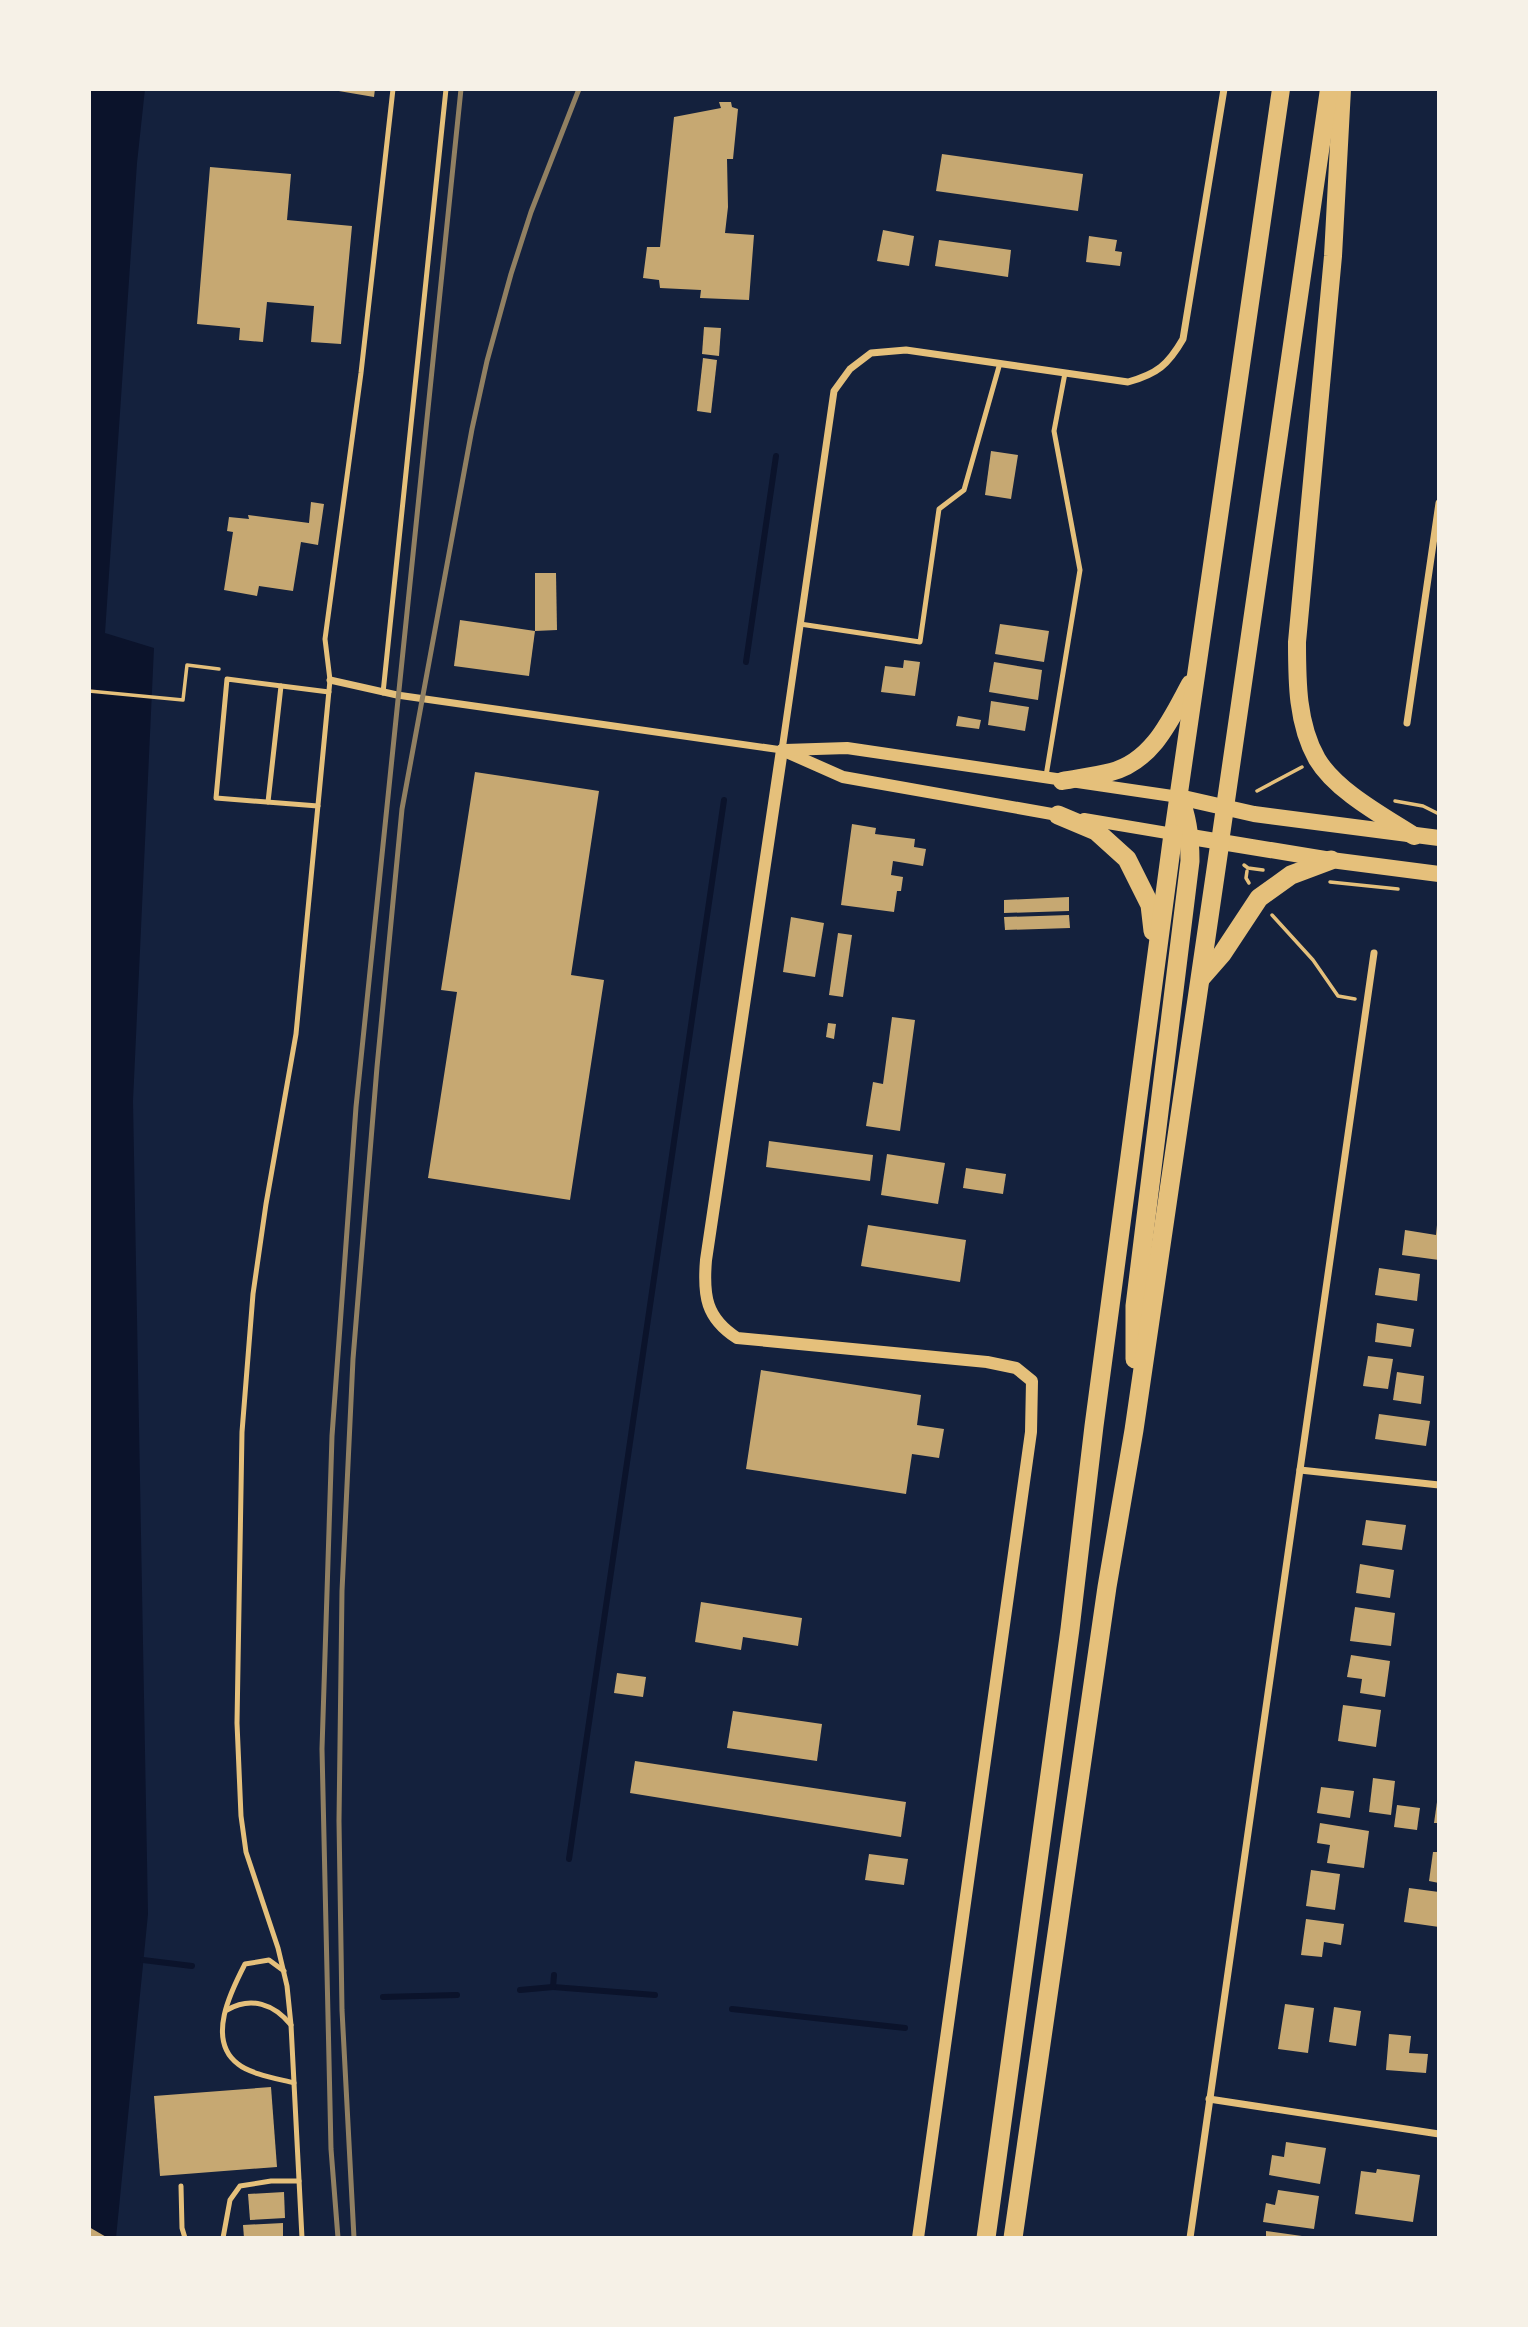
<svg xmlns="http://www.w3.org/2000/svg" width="1528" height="2327" font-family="'Roboto Condensed',sans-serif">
<rect width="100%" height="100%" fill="#14213d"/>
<polygon fill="#0b132b" points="89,89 145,89 137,163 105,633 154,648 133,1101 148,1914 116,2238 89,2238"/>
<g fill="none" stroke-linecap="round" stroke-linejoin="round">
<g stroke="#0b132b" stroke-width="6">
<polyline points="746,662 776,456"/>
<polyline points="569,1859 724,800"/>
<polyline points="143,1960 192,1966"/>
<polyline points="553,1987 655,1995"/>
<polyline points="520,1990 553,1987 554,1975"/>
<polyline points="383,1997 457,1995"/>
<polyline points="732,2009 905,2028"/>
</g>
</g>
<g fill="#c6a872">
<polygon points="327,89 375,89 374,97"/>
<polygon points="719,102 731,102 732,107 738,109 733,159 727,159 728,207 725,233 754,235 749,300 700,298 701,290 660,288 659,280 643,278 647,247 660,247 674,117 721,108"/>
<polygon points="942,154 1083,174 1078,211 936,191"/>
<polygon points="210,167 291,174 287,220 352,226 341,344 311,342 314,306 267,302 263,342 239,340 240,328 197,324"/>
<polygon points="883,230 914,236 909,266 877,261"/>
<polygon points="1089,236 1117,240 1115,251 1122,252 1120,266 1086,262"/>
<polygon points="939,240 1011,250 1008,277 935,266"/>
<polygon points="704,327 721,328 719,356 702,354"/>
<polygon points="703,358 717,360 711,413 697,411"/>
<polygon points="991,451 1018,455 1011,499 985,495"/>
<polygon points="311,502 324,504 318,545 301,542 293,591 259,586 257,596 224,590 233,532 227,531 229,517 249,519 248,515 309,523"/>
<polygon points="535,573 556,573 557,630 535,631"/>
<polygon points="460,620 535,631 529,676 454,666"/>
<polygon points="1000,624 1049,631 1044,662 995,654"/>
<polygon points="904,660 920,662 915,696 881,692 885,666 903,668"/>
<polygon points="994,662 1042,670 1038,700 989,692"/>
<polygon points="991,701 1029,707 1025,731 988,725"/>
<polygon points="958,716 981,720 979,729 956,726"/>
<polygon points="475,772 599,791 571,975 604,980 570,1200 428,1178 457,992 441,990"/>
<polygon points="852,824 876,828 875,834 915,839 914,847 926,849 923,866 893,861 891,875 903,877 901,891 897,891 894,912 841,905"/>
<polygon points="1069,897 1069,911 1004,913 1004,900"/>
<polygon points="1069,915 1070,928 1005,930 1004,917"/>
<polygon points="791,917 824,923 815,977 783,972"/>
<polygon points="838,933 852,935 843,997 829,995"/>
<polygon points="892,1017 915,1020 900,1131 866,1126 873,1082 883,1084"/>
<polygon points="828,1023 836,1024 834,1039 826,1037"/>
<polygon points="769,1141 873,1155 870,1181 766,1167"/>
<polygon points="887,1154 945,1163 938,1204 881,1195"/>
<polygon points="966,1168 1006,1174 1003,1194 963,1188"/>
<polygon points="868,1225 966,1240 960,1282 861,1266"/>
<polygon points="1437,1225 1439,1260 1402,1255 1405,1230 1436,1235"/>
<polygon points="1379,1268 1420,1274 1417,1301 1375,1295"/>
<polygon points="1377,1323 1414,1329 1411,1347 1375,1342"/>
<polygon points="1368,1356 1393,1359 1388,1389 1363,1386"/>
<polygon points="761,1370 921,1395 917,1425 944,1429 939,1458 912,1454 906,1494 746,1469"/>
<polygon points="1397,1372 1424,1376 1421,1404 1393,1400"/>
<polygon points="1379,1414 1430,1421 1426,1446 1375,1439"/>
<polygon points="1366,1520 1406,1525 1402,1550 1362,1545"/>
<polygon points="1360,1564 1394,1570 1390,1598 1356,1593"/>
<polygon points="701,1602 802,1618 798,1646 743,1637 741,1650 695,1642"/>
<polygon points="1355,1607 1395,1613 1391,1646 1350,1641"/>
<polygon points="1351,1655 1390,1661 1385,1697 1360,1693 1362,1679 1347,1677"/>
<polygon points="617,1673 646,1677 643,1697 614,1693"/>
<polygon points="1343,1705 1381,1710 1376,1747 1338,1741"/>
<polygon points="733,1711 822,1724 817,1761 727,1748"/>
<polygon points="635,1761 906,1802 901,1837 630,1793"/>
<polygon points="1373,1778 1395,1781 1391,1815 1369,1812"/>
<polygon points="1321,1787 1354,1791 1350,1818 1317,1813"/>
<polygon points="1437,1802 1439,1802 1439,1823 1434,1823"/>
<polygon points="1397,1805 1420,1808 1417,1830 1394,1827"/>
<polygon points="1320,1823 1369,1831 1364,1868 1327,1863 1330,1845 1317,1843"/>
<polygon points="1433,1852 1439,1852 1439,1883 1429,1881"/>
<polygon points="869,1854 908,1859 904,1885 865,1880"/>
<polygon points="1311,1870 1340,1874 1335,1910 1306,1906"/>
<polygon points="1409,1888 1439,1892 1439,1927 1404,1922"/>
<polygon points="1306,1919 1344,1924 1341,1945 1324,1942 1322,1957 1301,1955"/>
<polygon points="1285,2004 1314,2008 1308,2053 1278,2049"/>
<polygon points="1334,2007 1361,2011 1356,2046 1329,2042"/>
<polygon points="1389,2034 1411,2036 1409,2053 1428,2054 1426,2073 1386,2070"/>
<polygon points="271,2087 277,2167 160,2176 154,2096"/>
<polygon points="1286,2142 1326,2148 1320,2184 1269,2175 1272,2155 1284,2157"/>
<polygon points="1377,2169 1420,2175 1413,2222 1355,2214 1361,2171 1376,2173"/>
<polygon points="1278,2190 1319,2196 1314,2229 1263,2222 1266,2203 1275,2205"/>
<polygon points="284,2192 285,2218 250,2220 248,2194"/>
<polygon points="283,2223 283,2238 244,2238 243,2225"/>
<polygon points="89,2227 108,2238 89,2238"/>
<polygon points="1266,2231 1302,2236 1302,2238 1266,2238"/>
</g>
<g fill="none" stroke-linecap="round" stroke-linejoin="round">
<g stroke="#e5c07b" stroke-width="3.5">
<polyline points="89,691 183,700 187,665 219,669"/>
<polyline points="1257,791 1302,767"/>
<polyline points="1395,801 1423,806 1439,814"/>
<polyline points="1244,865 1248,868 1263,870"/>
<polyline points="1247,871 1246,878 1249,883"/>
<polyline points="1330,882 1398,889"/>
<polyline points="1272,915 1313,960 1338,996 1355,999"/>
</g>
<g stroke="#e5c07b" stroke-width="5">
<polyline points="800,624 920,642 939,509 964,490 1000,363"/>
<polyline points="383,693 446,89"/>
<polyline points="1046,776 1080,570 1054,431 1065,373"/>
<polyline points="268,802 281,686"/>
<polyline points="318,806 216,798 227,679 329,692"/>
<path d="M284,1971L269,1960L245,1964C231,1991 206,2040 238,2064C250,2074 279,2079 294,2083"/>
<path d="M227,2010C251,1996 274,2004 291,2025"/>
<polyline points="181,2186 182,2228 185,2238"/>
<polyline points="223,2238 230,2200 240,2186 271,2181 299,2181"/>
<polyline points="302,2238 291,2025 287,1986 278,1948 246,1852 241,1816 237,1723 242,1432 253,1294 266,1204 296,1034 330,680 325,639 361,373 393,89"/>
</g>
<g stroke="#e5c07b" stroke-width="7">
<path d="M330,680L397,695L782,750L834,391L850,369L871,353L906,350L1128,382C1157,374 1168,365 1183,339L1224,89"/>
<polyline points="1407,723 1439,503"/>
<polyline points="1300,1470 1439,1485"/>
<polyline points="1209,2099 1439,2134"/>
<polyline points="1190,2238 1374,953"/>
</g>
<g stroke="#e5c07b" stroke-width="12">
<path d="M782,750L706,1260C703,1296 706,1318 737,1338L987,1362L1016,1368L1032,1381L1031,1432L918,2238"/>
<polyline points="782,750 843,777 1063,816"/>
<polyline points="785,750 847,748 1179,797"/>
<polyline points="1084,819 1173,834"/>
</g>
<g stroke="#e5c07b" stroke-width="16">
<polyline points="1179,797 1254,814 1439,838"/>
<polyline points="1179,835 1331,860 1439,874"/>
</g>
<g stroke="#e5c07b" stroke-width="18">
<path d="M1342,89L1333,256L1297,642C1297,681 1297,724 1317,759C1336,791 1383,816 1414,836"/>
<path d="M1062,781C1078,778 1095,776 1111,772C1153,761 1171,719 1190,684"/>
<polyline points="1173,834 1281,89"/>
<polyline points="1220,842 1329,89"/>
</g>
<g stroke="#e5c07b" stroke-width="19">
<polyline points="1058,815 1096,831 1127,859 1150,905 1153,931"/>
<polyline points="1201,978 1222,954 1259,898 1291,875 1331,860"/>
<path d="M1135,1359V1306L1190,861C1190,838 1188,818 1179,797"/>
<polyline points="986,2238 1070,1629 1094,1426 1173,834"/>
<polyline points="1013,2238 1107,1587 1134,1430 1220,842"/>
</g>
<g stroke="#918062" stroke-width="5">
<polyline points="338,2238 331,2149 322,1749 332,1436 356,1107 461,89"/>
<polyline points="354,2238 342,2010 339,1821 342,1591 353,1359 377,1067 402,809 472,429 487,361 511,274 531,212 579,89"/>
</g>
</g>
<rect width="1528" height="2327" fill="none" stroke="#f6f1e7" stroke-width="182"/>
</svg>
